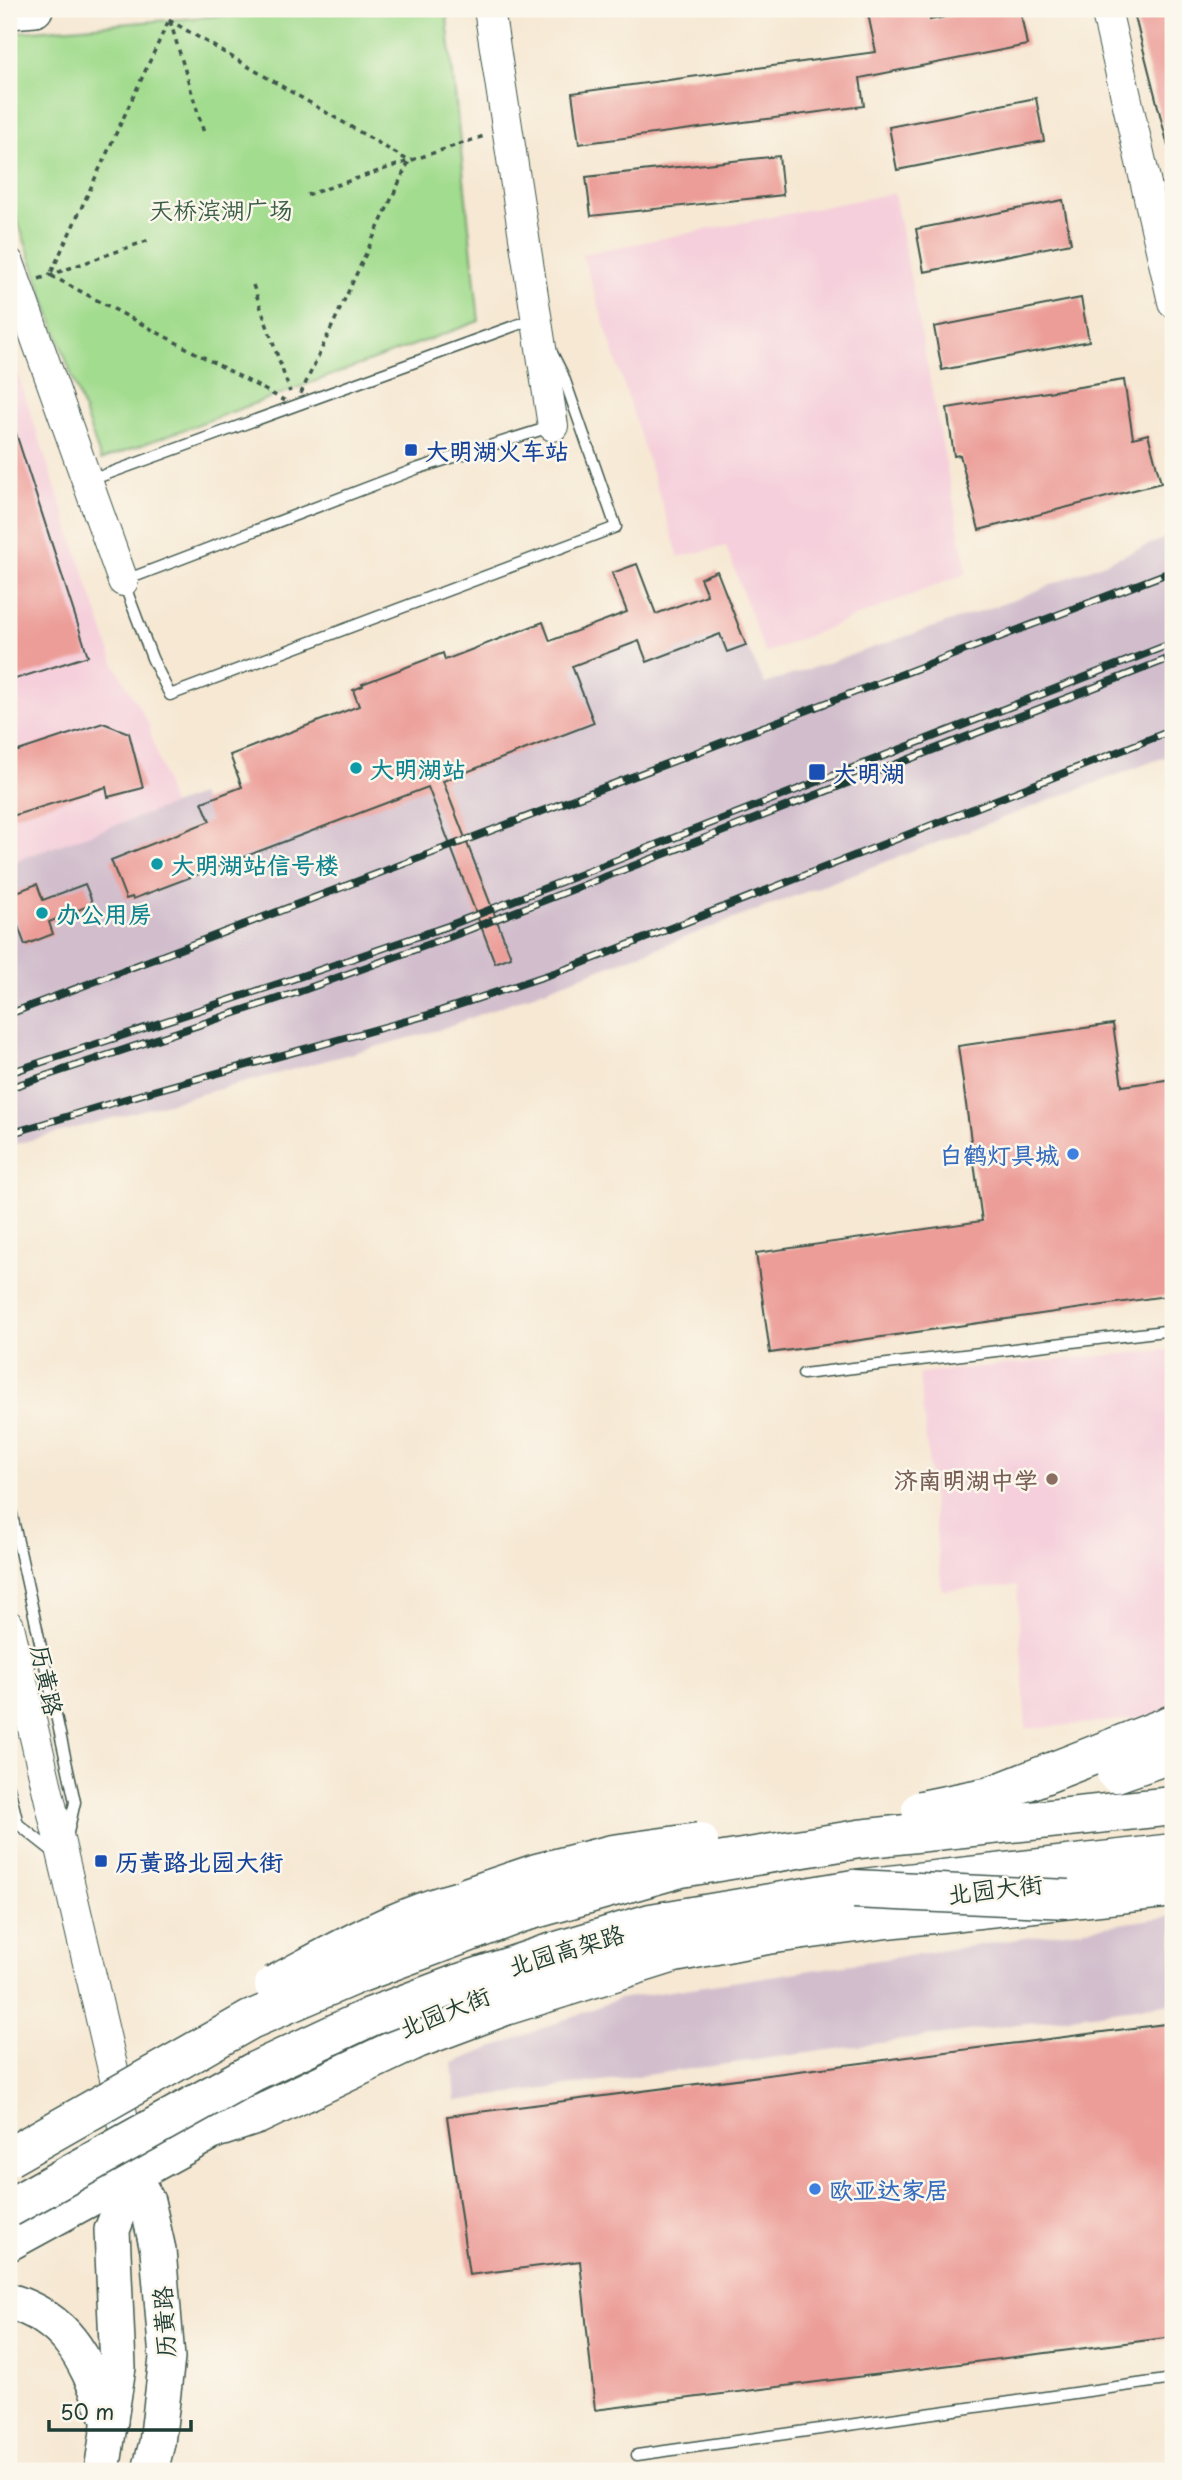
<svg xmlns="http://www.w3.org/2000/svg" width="1182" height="2480" font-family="'Playpen Sans','LXGW WenKai TC',sans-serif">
<rect width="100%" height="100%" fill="#fbf7ec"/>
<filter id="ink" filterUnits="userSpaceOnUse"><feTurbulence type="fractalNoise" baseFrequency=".0143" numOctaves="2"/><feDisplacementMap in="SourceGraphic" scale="14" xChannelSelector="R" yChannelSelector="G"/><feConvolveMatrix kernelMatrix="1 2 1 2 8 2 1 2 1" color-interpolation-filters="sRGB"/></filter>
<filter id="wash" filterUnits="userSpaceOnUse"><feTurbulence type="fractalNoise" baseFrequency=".00686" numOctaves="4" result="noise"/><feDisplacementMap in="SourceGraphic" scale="28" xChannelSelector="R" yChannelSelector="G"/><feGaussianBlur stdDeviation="1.57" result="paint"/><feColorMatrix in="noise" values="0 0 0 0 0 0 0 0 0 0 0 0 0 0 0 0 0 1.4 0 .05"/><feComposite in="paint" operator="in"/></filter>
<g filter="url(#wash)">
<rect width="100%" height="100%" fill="#f6e8d3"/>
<g fill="#f5cfdb">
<polygon points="894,193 967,573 765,653 726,546 679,557 582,254"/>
<polygon points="9,348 114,663 148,723 172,806 9,863"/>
<polygon points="1173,1349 1173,1706 1155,1717 1026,1729 1017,1586 942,1590 919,1373"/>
</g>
<g fill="#d1bdcc">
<polygon points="1173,535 1173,754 438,1030 9,1146 9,863 200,795 203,801 242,787 230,755 359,706 362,684 443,653 445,659 543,622 550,641 627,612 612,573 637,564 657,614 706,595 700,578 717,571 746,645 765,684 1014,600"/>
<polygon points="1173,1916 1173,2003 456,2101 453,2063 618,1999"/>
</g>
<polygon fill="#a2dc8e" stroke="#608c61" stroke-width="2" points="301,9 446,9 479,321 101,460 9,196 9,33"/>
<g id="blocks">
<g fill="#ec9d98">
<polygon points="867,9 929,9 930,20 985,9 1020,9 1027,45 860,78 864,106 579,144 572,93 876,52"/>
<polygon points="1133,9 1173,9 1173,145 1168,146"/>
<polygon points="1036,98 1044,141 897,170 889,127"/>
<polygon points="779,156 783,195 591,216 586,177"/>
<polygon points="1063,200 1071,243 924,272 916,229"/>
<polygon points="1081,298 1089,341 942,370 934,327"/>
<polygon points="1124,380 1133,438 1148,434 1161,483 979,530 960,455 954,456 947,408"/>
<polygon points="12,421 88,656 9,681 9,422"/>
<polygon points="637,564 656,614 707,595 700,578 717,571 746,645 727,652 720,634 647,662 639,641 572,666 594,723 443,781 511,957 495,963 428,787 133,899 132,897 126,899 111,860 210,821 202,802 242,787 230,755 359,706 353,690 363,686 362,684 443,653 445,660 543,622 550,641 627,612 612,573"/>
<polygon points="103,723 129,733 143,788 108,797 106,787 9,817 9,754"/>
<polygon points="37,884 43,900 85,884 93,904 49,922 53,934 25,945 9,902 9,895"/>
<polygon points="1113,1024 1122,1086 1173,1079 1173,1295 770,1353 756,1253 982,1221 958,1046"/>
<polygon points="1173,2023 1173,2337 595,2410 580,2261 469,2275 447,2116"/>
</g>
</g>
</g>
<g filter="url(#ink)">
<use href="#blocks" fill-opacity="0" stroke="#3f574c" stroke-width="2"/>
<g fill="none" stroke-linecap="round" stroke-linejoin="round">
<defs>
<g id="lane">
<polyline points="550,427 416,469 123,581 152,658 170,695 616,527 563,375 552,353"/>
<polyline points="88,481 533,319"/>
<polyline points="803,1374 1173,1330"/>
<polyline points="9,1501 75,1802 67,1837"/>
<polyline points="9,1787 18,1824 56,1854"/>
<polyline points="637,2455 1173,2379"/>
</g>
<g id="secondary">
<polyline points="489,9 553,426"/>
<polyline points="1106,9 1173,302"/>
<polyline points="9,263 123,581"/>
<polyline points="9,1626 118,2091 130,2162"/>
</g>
<g id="primary">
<polyline points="9,11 35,9"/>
<polyline points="133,2176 147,2201 158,2250 167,2358 157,2443 150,2471"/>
<polyline points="9,2243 221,2127 243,2107"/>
<path d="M9,2301C74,2321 86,2364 110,2421"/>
<polyline points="102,2471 118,2367 112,2230 133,2176"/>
</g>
<g id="highway">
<polyline points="457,1984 544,1955 651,1923 854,1889 1173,1853"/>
<polyline points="221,2127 257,2115 417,2039 505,2006 674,1953 767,1935 887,1919 1173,1888"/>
</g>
</defs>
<use href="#lane" stroke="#3f574c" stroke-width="13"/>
<use href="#secondary" stroke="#3f574c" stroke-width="32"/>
<use href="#primary" stroke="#3f574c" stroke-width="38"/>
<use href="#highway" stroke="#3f574c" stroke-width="41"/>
<g stroke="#3f574c" stroke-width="3.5" stroke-dasharray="5 5" stroke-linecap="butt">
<polygon points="169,20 409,161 295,406 50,275"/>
<polyline points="170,21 204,133"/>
<polyline points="307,195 484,136"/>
<polyline points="39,279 152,239"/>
<polyline points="253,285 290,392"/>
</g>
<use href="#lane" stroke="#fff" stroke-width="10"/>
<use href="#secondary" stroke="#fff" stroke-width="30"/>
<use href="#primary" stroke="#fff" stroke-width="35"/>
<use href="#highway" stroke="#fff" stroke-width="38"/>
<defs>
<g id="rail">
<polyline points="9,1014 1173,571"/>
<polyline points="9,1073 293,979 448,926 1173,643"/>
<polyline points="9,1088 295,993 452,936 1173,657"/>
<polyline points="9,1134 149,1092 428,1015 572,967 1173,730"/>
</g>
</defs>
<use href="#rail" stroke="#1f3d34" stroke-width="8"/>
<use href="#rail" stroke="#fbf7ec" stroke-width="5" stroke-dasharray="16" stroke-linecap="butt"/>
<defs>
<g id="highway-bridge">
<polyline points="1116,1773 1173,1753"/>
<polyline points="921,1810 990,1796 1173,1724"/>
<polyline points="854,1889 1068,1899"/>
<polyline points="466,1897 537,1873 613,1854 699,1842"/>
<path d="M274,1985C340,1950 418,1903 492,1894"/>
<polyline points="9,2157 250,2020 355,1975 521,1913 681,1868 859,1839 1173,1806"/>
<polyline points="9,2208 255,2071 370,2017 457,1984"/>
</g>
</defs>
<use href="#highway-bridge" stroke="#3f574c" stroke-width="41" stroke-linecap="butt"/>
<use href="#highway-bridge" stroke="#fff" stroke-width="38"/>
</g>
</g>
<g fill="#1a4fb4" stroke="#fbf7ec" stroke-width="2.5">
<rect x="404" y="443" width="14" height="14" rx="3.5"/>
<rect x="808" y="763" width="18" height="18" rx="3.5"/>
<rect x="94" y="1854" width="14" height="14" rx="3.5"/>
</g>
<g fill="#0f9aa8" stroke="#fbf7ec" stroke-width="2.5">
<circle cx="356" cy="768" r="7"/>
<circle cx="157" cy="864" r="7"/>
<circle cx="42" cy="913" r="7"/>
</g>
<g fill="#3f7fe0" stroke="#fbf7ec" stroke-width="2.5">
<circle cx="1073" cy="1154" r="7"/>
<circle cx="815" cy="2189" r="7"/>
</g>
<circle fill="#8d6e63" stroke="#fbf7ec" stroke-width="2.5" cx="1052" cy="1479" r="7"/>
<g text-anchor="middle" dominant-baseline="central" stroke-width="5" stroke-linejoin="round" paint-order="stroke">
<g font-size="24" fill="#395d46" stroke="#fbf7ec">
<text x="221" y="209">天桥滨湖广场</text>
</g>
<g font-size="24" font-weight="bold" fill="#164399" stroke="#fbf7ec" text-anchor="start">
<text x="425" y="450">大明湖火车站</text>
<text x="833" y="772">大明湖</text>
<text x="115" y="1861">历黄路北园大街</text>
</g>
<g font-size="24" font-weight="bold" fill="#0d838f" stroke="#fbf7ec" text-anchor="start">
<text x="370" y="768">大明湖站</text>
<text x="171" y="864">大明湖站信号楼</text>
<text x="56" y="913">办公用房</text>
</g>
<g font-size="24" font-weight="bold" fill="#366cbe" stroke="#fbf7ec" text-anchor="end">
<text x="1059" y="1154">白鹤灯具城</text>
<text x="829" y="2189" text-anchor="start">欧亚达家居</text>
</g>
<g font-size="24" font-weight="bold" fill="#785e54" stroke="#fbf7ec" text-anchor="end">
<text x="1038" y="1479">济南明湖中学</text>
</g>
<g font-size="24" fill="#1f3d34" stroke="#fbf7ec">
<text transform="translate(48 1680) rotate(78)">历黄路</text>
<text transform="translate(995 1888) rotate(-7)">北园大街</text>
<text transform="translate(566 1949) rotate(-17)">北园高架路</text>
<text transform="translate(444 2011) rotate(-22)">北园大街</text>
<text transform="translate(163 2322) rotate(-93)">历黄路</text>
</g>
</g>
<rect width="1182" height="2480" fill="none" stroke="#fbf7ec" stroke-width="35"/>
<path d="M49 2420v10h142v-10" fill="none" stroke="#1f3d34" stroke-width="3.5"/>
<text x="60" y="2420" font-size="21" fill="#1f3d34" stroke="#fbf7ec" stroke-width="5" paint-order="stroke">50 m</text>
</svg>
